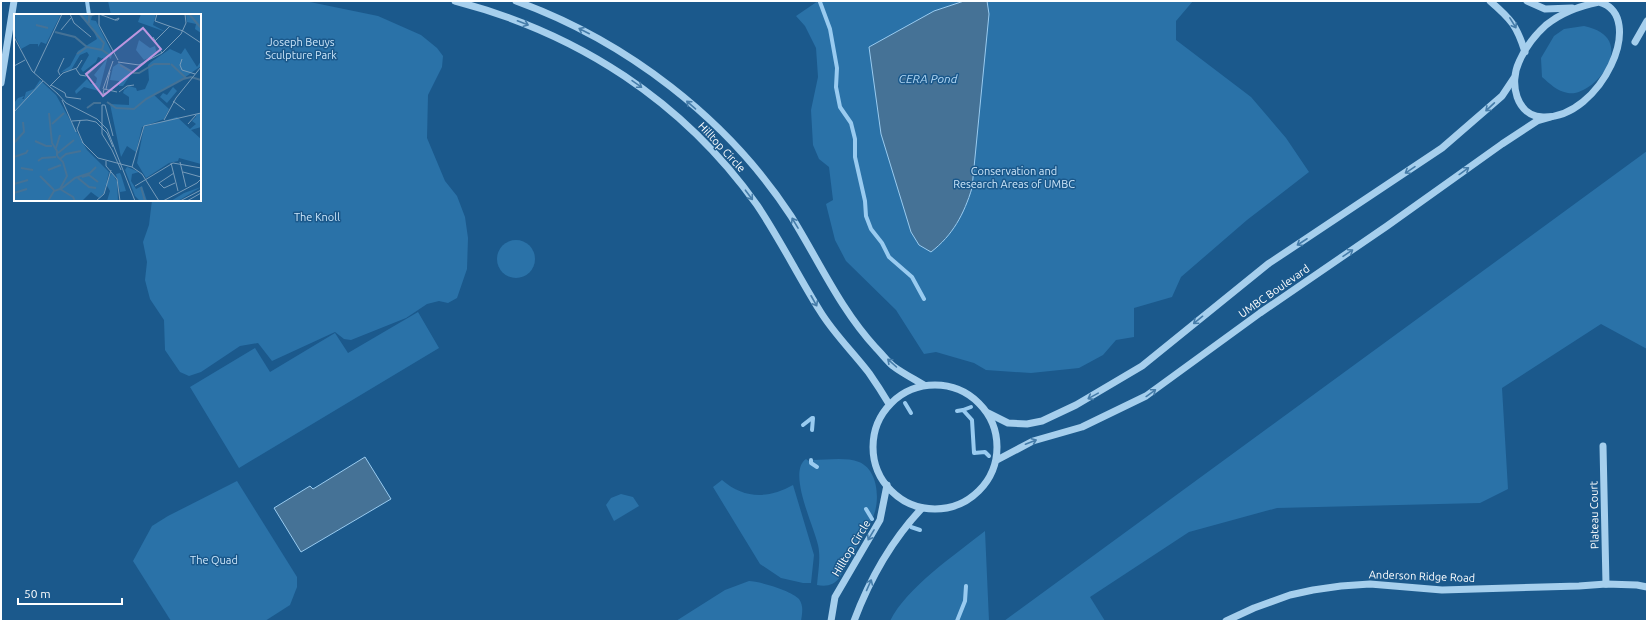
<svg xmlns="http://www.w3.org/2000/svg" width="1648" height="622" font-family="Ubuntu,sans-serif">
<rect width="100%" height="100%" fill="#1b598c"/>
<g fill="#2a72a8">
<polygon points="108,1 305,1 378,16 421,35 437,48 443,56 442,67 428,95 427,138 445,181 457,196 465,217 468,238 467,269 457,298 448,303 439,301 427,304 406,318 351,340 344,339 335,332 272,361 258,343 240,346 201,372 189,376 180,372 165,350 164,320 150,299 145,280 147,262 143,242 149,225 152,200 200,200 200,15 111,15"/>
<polygon points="818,1 1193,1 1176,21 1176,40 1251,97 1286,138 1309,172 1247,220 1181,277 1172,297 1134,308 1134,337 1116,340 1103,355 1079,368 1031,373 986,370 974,363 936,352 924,354 896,310 846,261 835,240 826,204 833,200 829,167 819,159 813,145 811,110 818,77 816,48 805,26 796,16"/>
<path d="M1584,26C1642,38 1594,98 1568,93C1557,91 1550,84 1542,77L1541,58L1554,36L1564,29Z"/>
<polygon points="1647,151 1647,349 1601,324 1502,388 1508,489 1480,503 1277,508 1189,532 1090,597 1105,621 1004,621"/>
<circle cx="516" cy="259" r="19"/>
<polygon points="418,312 439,348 239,468 190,387 255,348 270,372 335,333 348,353"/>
<path d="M806,459L810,462L813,460C827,460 846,457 859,462C879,470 880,502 873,517L868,510L866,512L871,522L840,577C834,585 827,587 817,585C818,572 821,558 818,545C814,526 787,472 806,459Z"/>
<path d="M722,480C744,499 768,499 793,485L814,555L811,583H803L781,578L760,564L713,487Z"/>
<polygon points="237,481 297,577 297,587 290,605 265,621 171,621 133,561 152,526 168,516"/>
<polygon points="621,494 633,497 639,506 614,521 606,505 611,498"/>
<path d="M985,531L989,621H890C907,587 955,555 985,531Z"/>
<path d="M749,581C759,581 792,591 799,599C804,606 802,614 801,621H676L725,590Z"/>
</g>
<g fill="#457296" stroke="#99cbf0">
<path d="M964,1H987L989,14L972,188C964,214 953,235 931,252L919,245L911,232L881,134L869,47L934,11Z"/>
<polygon points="365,457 391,499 301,552 274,508 310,486 313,489"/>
</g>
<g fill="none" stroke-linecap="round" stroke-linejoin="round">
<g stroke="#99cbf0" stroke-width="4">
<polyline points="87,1 89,15"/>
<polyline points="820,2 830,29 837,68 836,87 840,107 851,123 855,139 855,157 865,201 866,216 871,229 882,243 889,257 912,277 924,299"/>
<polyline points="905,403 911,413"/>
<polyline points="963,410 971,407"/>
<polyline points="957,411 963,410 972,420 974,453 985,452 989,456"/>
<polyline points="803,425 812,418"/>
<polyline points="812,430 813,418"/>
<polyline points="811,460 811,463 817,467"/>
<polyline points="866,509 872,519"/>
<polyline points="911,527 920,530"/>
<polyline points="957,621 965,601 966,586"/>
</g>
<g stroke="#a6cfed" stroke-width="7">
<path d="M455,1C578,33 683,101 757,205C780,239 798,276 820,311C834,334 853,352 869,373C876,383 883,394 889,404"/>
<path d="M516,1C626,41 727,118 791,216C819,261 840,309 876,348C882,354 887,361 893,366C902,373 914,379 924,385"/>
<path d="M1490,1C1511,19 1517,26 1525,52"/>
<polyline points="1527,1 1545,9 1572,8"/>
<path d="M1599,2C1648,15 1601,119 1543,117C1516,116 1509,83 1519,62C1525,48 1535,35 1546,25C1562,12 1579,6 1599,2Z"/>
<polyline points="1635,42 1647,21"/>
<polyline points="1,83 14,1"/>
<circle cx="935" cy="447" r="62"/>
<polyline points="988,413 1008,423 1027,424 1042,421 1076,405 1142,366 1268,264 1442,148 1502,96 1514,78"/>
<polyline points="1603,446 1606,584"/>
<polyline points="997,460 1033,441 1082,427 1146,396 1260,313 1387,226 1502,144 1537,121 1551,117"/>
<polyline points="831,621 835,597 880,520 887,485"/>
<path d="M854,621C870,578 891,541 922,508"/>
<polyline points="1226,621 1254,608 1290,595 1313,590 1341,586 1370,584 1442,590 1579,586 1606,584 1637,585 1647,587"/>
</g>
</g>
<defs><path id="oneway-shaft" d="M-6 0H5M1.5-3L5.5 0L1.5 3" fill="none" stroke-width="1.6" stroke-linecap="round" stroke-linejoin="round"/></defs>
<g stroke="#457ca9">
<use href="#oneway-shaft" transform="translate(523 23) rotate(21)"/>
<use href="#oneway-shaft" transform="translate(1513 23) rotate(58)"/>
<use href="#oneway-shaft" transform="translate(584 31) rotate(-153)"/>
<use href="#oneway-shaft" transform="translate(637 84) rotate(35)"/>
<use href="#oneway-shaft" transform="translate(691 105) rotate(-139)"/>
<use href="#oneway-shaft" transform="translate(1490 107) rotate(137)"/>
<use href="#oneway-shaft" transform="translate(1410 170) rotate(146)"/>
<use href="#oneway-shaft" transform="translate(1464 171) rotate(-36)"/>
<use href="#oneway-shaft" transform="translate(749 195) rotate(53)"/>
<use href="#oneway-shaft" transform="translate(795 223) rotate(-121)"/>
<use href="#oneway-shaft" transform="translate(1302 242) rotate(147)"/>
<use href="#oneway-shaft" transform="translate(1348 253) rotate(-34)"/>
<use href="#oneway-shaft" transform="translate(814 301) rotate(61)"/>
<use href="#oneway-shaft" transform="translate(1198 320) rotate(141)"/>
<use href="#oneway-shaft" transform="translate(892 363) rotate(-138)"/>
<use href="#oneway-shaft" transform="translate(1151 393) rotate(-36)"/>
<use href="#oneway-shaft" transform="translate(1093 396) rotate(151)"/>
<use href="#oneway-shaft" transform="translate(1031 442) rotate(-21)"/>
<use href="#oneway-shaft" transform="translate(871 535) rotate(121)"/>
<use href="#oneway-shaft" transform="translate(869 585) rotate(-66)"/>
</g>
<g text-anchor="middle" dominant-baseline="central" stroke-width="3" stroke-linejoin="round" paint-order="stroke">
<g font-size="11" fill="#cce6fa" stroke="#1b598c">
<text x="301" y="42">Joseph Beuys<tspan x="301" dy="13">Sculpture Park</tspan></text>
<text x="1014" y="171">Conservation and<tspan x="1014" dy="13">Research Areas of UMBC</tspan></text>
<text x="317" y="217">The Knoll</text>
<text x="214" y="560">The Quad</text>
</g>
<g font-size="11" fill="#fff" stroke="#1b598c">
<text transform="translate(722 147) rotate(47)">Hilltop Circle</text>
<text transform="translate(1274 291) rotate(-35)">UMBC Boulevard</text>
<text transform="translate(1594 515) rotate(-91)">Plateau Court</text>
<text transform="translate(851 548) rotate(-59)">Hilltop Circle</text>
<text transform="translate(1422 576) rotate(2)">Anderson Ridge Road</text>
</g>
<g font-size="12" font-style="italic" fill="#b2d8f5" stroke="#1b598c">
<text x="928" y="78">CERA Pond</text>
</g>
</g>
<g transform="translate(14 14)">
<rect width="187" height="187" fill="#1b598c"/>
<path d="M0,0H47L32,30L27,28L24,33V30H16L7,35L0,20ZM64,0L78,2L77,6L82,7L98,39L97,45L94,42L85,77L70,73L62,80L61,77L73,65L77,70L82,69L83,64L80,61L92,46L88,44L86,47L87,44L84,43L82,48L69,58L67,55L75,41L73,38L66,41L57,56L47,58L56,52L64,37L83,25L78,13ZM127,0H142L139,11L152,18L124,8ZM172,0H187V19L181,15L182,10L173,8ZM125,26L136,34L141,32L143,40L130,46L122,36ZM171,34L183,53L187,47V52L170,64L140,81L155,95L150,105L128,113L122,138L113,132L107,143L96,90L115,91V83L109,79L110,76L115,72L122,74L123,77L131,75L135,66L134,51L137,48L156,35L167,40ZM105,49L119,57L109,72H105V67L96,66L99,53ZM26,66L42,81L73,136L95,158L90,179L85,184L77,178L68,187H0V89L4,84L10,82L8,85H10L12,78L20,75ZM159,73L163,77L153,89L146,83L149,79L153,81ZM187,99V113L177,116L187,125V150L165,144L164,147L155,149L132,164L123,149L130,113L163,103L176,115L182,110L178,107L182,103V100ZM113,153L125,158L118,160L117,167L122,175L128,172L133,187H126L121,182L111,156ZM98,158L103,168L104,187H93L96,177L92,170ZM106,159L107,161L112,177L106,178L102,160ZM187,173L164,187H157L170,179Z" fill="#2a72a8"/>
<path fill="none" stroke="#457296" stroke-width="2" d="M66,0L90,29L88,36M175,0L187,14M75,9V2L81,0M22,11L34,14M41,18L61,23L73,33L88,36L97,42M63,40L73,33M157,50L172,64M106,51L118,58M119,59H125L140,50H156M93,88L102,94L120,95L132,85L169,65L177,63L187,66M73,94L80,89H87M35,99L38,129L43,137V142M38,110L50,99M21,127L32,132H38M0,129L10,118L9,108M42,134L46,121M44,139L60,126M0,143L12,139L14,136M46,145L52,140L67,137M24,147L28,144L42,143M7,154L19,156M34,156L47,151M26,162L40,176M68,163L75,161L84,168M64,164L75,173L82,174M0,170L14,166M127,173L131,187M46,175L59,183L61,187M47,175L61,164L76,159L82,153M0,179L13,175M34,187L40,177L46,175L53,162L49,148L43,142"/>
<path fill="none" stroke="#769bba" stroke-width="1" d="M56,0L60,9L77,23M85,0V11L104,46M85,0L101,6L105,4L104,6H101M143,0L141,7L169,17L187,29M47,16L57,4M0,23L18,57L44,80M139,23L148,39M141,27L156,12M168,45L166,51L168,56L181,60M104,48L125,51L148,39L167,20L172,9L171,0M0,52L11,46M62,55L66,61L72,62L87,48M20,59L48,0M46,61L44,57L50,44M37,71L51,79L52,83L67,85M36,72L49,59L63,54L68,46M89,75L99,47M92,75L96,57M105,78L113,72L120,71M43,79L52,89L83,105L93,115L121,187M92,79L89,80L90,75L103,78M48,86L62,118M159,87L171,96M0,98L29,67M150,106L162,84L187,53M58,107L73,106L82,108L93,119L99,133M66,107L63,115L69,129M174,110L182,101M99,122L91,91H88V120L98,136L107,156M68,128L84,144L118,153L130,112L187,99M92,147V152L103,165L106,187M166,148L172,173M157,149L164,177M118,153L128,160L145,187M169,158L187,163M160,159L145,169L150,174L161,169M121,172L159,149L187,154M82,187L90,180L97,156M149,187L183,169L187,165M166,187L187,176M173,187L187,179"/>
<path fill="#bd96df" fill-opacity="0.15" stroke="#bd96df" stroke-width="2" d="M129,14L147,35L89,82L72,60Z"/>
<rect width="187" height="187" fill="none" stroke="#fff" stroke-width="2"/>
</g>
<rect width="1648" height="622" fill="none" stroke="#ffffff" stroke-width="4"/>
<path d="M18 598v6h104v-6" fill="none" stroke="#ffffff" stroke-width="2"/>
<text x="24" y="598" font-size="12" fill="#ffffff" stroke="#1b598c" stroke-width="3" paint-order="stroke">50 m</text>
</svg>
